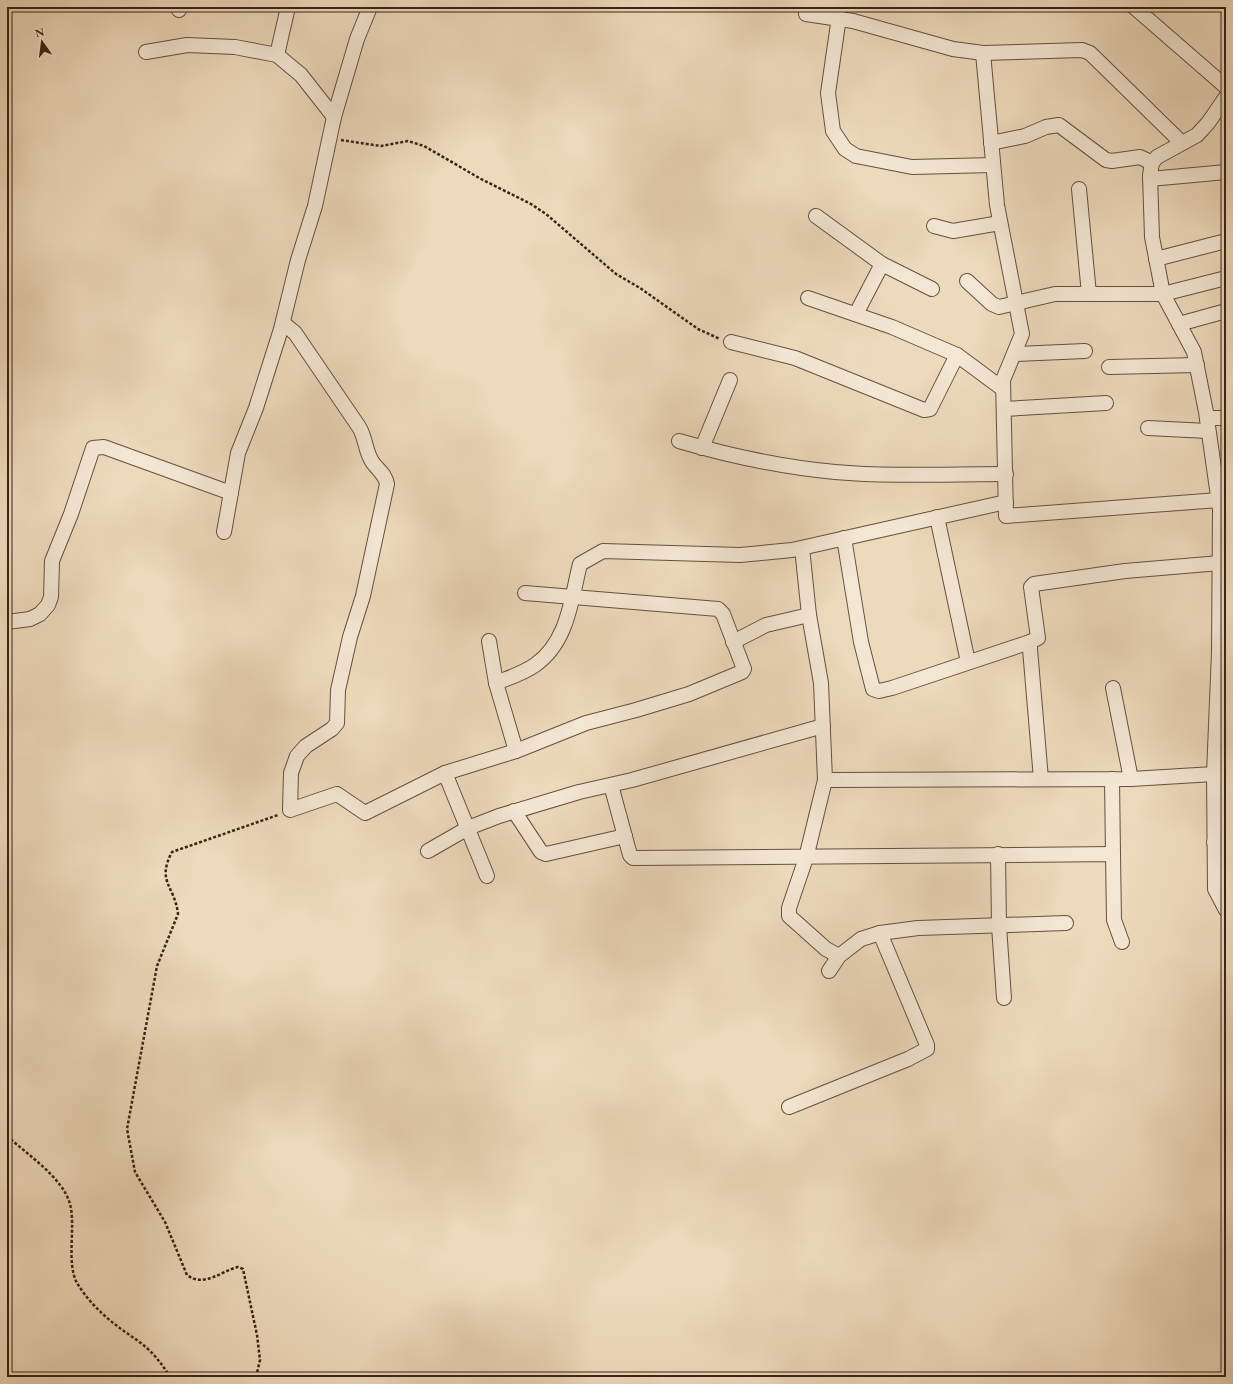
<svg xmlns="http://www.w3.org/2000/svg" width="1233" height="1384" font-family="'EB Garamond',serif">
<rect width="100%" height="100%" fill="#edd9bb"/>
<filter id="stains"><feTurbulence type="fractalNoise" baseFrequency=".005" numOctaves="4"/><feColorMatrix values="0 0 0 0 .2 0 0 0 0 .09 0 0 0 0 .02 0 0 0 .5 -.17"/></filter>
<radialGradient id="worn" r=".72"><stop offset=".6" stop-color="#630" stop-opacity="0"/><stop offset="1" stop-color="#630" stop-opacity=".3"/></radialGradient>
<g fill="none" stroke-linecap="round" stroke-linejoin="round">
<defs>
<g id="minor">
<polyline points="179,7 179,10"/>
<polyline points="1134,7 1226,87"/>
<polyline points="806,14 853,21 953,49 983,53 1082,50 1090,53 1182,143"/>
<polyline points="839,17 828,93 833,131 845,149 856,156 912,167 993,165"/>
<polyline points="146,52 187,45 235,47 277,55 301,75 334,117"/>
<polyline points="983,53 997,205 1022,334 1003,380 1006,516 1219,500"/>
<polyline points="277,55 288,7"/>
<polyline points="991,143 1025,136 1046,127 1059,125 1106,160 1112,161 1140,157 1152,163"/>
<polyline points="1150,179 1226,172"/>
<polyline points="1079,189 1089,294"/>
<polyline points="816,216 882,264 932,289"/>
<polyline points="934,226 953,231 1000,223"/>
<polyline points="1156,259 1226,241"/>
<polyline points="967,281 992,304 999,307 1055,294 1163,294 1226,278"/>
<polyline points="808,298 892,327 957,355 1003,389"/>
<polyline points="856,314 882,264"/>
<path d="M283,323L295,333L359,427C366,438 365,452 373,463C379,471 385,474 387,484L363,596L350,637L338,690L337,723L332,729L306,746L297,756L291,773L290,810L337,794L365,813L445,773L516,751L586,723L636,710L689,694L742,672L744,669L723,614L718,609L525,593"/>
<polyline points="1179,324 1226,311"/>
<polyline points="731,342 795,358 924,410 930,409 957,355"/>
<polyline points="1015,354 1085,351"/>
<polyline points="1109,367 1197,365"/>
<polyline points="1004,409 1106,403"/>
<polyline points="1207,418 1226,418"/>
<polyline points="1148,428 1208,431"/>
<path d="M679,441C730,456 782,467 835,472C891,477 949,474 1006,474"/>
<polyline points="702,448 730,380"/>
<polyline points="937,517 968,662"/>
<polyline points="224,532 238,453 256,408 281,329 298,260 315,206 334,117 357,39 370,7"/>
<polyline points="844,538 861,642 873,689 879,691 892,688 1030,642"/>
<polyline points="802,548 809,615 821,683 825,780 806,858 789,908 789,916 826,949 839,956"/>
<polyline points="7,622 30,619 40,614 48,605 51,597 52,561 71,514 93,448 104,447 231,493"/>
<polyline points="489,641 496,683 516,751"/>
<polyline points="733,642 766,625 809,615"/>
<path d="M496,683C508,678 524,673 535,665C568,642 571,600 580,564L603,551L740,555L792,550L1006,502"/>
<polyline points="1113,688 1131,779"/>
<polyline points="445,773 487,876"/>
<polyline points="1214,774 1215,889 1226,910"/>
<polyline points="1041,779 1030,649 1030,642 1038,638 1031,587 1034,584 1125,571 1220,563"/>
<polyline points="1112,779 1113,854"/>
<polyline points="825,780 1131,779 1214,774 1219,652 1220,510 1206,412 1194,352 1163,294 1152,237 1150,175 1152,163 1157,157 1197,135 1208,123 1226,97"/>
<path d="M611,785L630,855L633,858C793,858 953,855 1113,854L1114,920L1122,942"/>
<polyline points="514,811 541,852 546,854 625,836"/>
<polyline points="1214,842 1226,843"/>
<polyline points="428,851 468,828 499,816 579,792 632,780 823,726"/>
<polyline points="998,854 999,926 1004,998"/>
<polyline points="829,971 839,956 861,939 880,933 918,928 1066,923"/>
<polyline points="789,1107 908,1059 927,1049 927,1045 880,933"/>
</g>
</defs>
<use href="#minor" stroke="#65503f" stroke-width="16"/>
<g stroke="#382316" stroke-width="2.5" stroke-dasharray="3 2" stroke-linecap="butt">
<polyline points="341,140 381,146 408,141 424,146 481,179 531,204 546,214 616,274 640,288 698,329 720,339"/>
<path d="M7,1136C28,1155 63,1178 70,1204C76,1226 66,1263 77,1283C86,1298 101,1314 116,1325C127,1334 140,1341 150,1351C158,1359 164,1367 170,1377"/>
<path d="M256,1377L260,1360L257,1335L243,1269L238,1267C221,1271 204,1288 187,1275L165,1222L135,1172L127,1129L157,966L178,914C175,886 156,882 172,852L278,815"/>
</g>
<use href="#minor" stroke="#f3e6d3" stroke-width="14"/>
</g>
<rect width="1233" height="1384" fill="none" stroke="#edd9bb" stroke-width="24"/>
<rect x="8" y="8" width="1217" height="1368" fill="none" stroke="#382316" stroke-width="2"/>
<rect x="12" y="12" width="1209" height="1360" fill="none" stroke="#382316"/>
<g transform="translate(42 42) rotate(346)" stroke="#f3e6d3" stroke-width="3" paint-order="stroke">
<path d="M0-3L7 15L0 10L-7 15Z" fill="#382316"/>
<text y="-6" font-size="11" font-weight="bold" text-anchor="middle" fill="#382316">N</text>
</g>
<rect width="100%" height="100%" filter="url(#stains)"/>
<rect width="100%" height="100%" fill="url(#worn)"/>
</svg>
